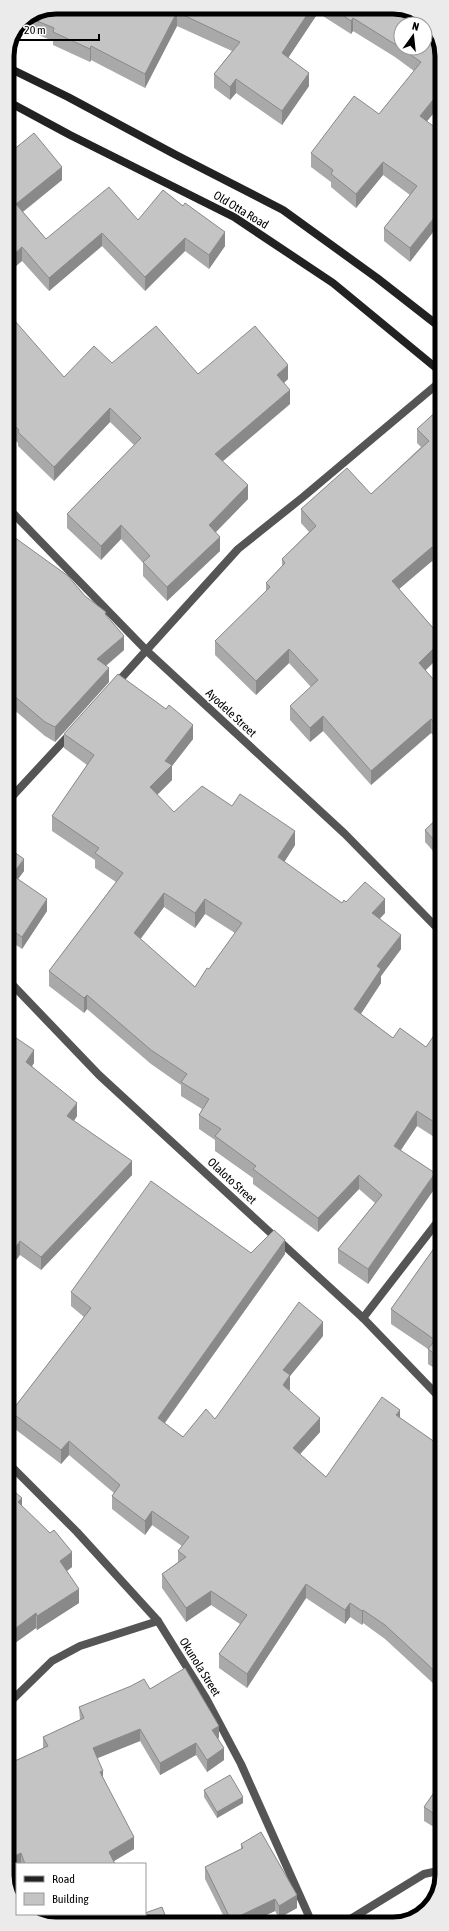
<svg xmlns="http://www.w3.org/2000/svg" width="449" height="1931" font-family="'Asap Condensed',sans-serif">
<rect width="100%" height="100%" fill="#fff"/>
<g fill="none" stroke-linecap="round" stroke-linejoin="round">
<g stroke="#555" stroke-width="8">
<polyline points="7,507 147,651 345,834 442,933"/>
<polyline points="115,685 238,549 303,497 441,381"/>
<polyline points="7,802 71,733"/>
<polyline points="7,979 99,1075 363,1318 442,1400"/>
<polyline points="363,1318 442,1216"/>
<polyline points="8,1463 77,1532 158,1621 206,1698 241,1764 312,1923"/>
<polyline points="8,1704 52,1661 80,1646 158,1621"/>
<polyline points="344,1923 424,1874 438,1871 442,1873"/>
</g>
<g stroke="#222" stroke-width="8">
<polyline points="7,67 68,97 176,155 283,210 377,278 441,328"/>
<polyline points="7,101 70,135 234,217 333,283 441,372"/>
</g>
</g>
<g fill="#a9a9a9" fill-rule="evenodd">
<polygon points="56,7 399,7 441,47 441,104 427,121 410,262 384,241 384,228 410,195 383,175 356,208 331,187 331,182 311,167 311,153 379,114 414,71 395,57 353,31 351,34 318,13 288,58 309,86 282,125 236,93 230,100 214,88 214,74 232,51 177,26 145,88 91,60 90,62 53,45 53,41 19,27 22,21"/>
<polygon points="7,155 62,180 23,212 46,239 138,220 225,246 209,269 185,251 145,291 102,246 49,291 22,261"/>
<polygon points="7,329 64,377 112,363 198,374 288,379 284,383 290,404 222,461 248,499 216,532 220,551 167,601 143,576 143,563 121,539 101,560 67,528 67,514 134,445 110,422 54,481 18,446 18,443 7,432"/>
<polygon points="441,408 441,573 432,561 399,589 436,631 436,620 441,615 441,655 425,670 441,688 441,743 431,733 371,785 323,731 310,742 290,720 290,706 311,687 289,663 256,695 215,655 215,641 266,591 266,583 282,566 282,559 309,532 301,523 301,509 371,494 421,447 417,443 417,429"/>
<polygon points="7,532 85,596 106,615 124,650 106,666 109,682 55,742 45,736 13,709 7,715"/>
<path d="M64,734L193,739L172,766V780L157,795L174,812L232,806L295,845L284,862L342,903L346,902L385,913L380,918L401,949L381,976V983L361,1014L393,1038L426,1047L442,1024V1142L417,1126L401,1150L435,1188L368,1284L338,1263V1249L375,1203L359,1189L318,1232L253,1184V1178L215,1151V1140L199,1129V1115L202,1109L181,1096V1085L151,1064L87,1009L84,1013L49,986V971L116,882L95,868V860L52,831V816L87,765L64,748ZM164,907L195,928L205,914L235,933L209,969L195,987L140,939Z"/>
<polygon points="441,815 442,861 425,842 425,830"/>
<polygon points="7,847 24,871 18,879 47,911 22,949 7,939"/>
<polygon points="7,1032 34,1063 32,1066 77,1116 74,1121 132,1175 41,1270 20,1255"/>
<polygon points="442,1149 442,1165 441,1165"/>
<polygon points="442,1237 442,1373 428,1364 428,1349 391,1324 391,1309"/>
<polygon points="251,1253 285,1254 165,1423 183,1437 215,1419 323,1336 290,1376 290,1389 289,1390 320,1432 300,1454 326,1477 400,1418 442,1447 442,1698 436,1693 436,1686 385,1639 363,1623 362,1625 350,1617 345,1624 306,1598 247,1688 219,1668 219,1654 240,1624 211,1605 186,1622 162,1588 162,1574 178,1562 178,1551 182,1546 152,1525 145,1535 112,1509 112,1496 114,1493 69,1455 61,1464 11,1426 11,1412 84,1317 71,1306 71,1292"/>
<polygon points="8,1486 22,1506 72,1567 67,1571 79,1603 37,1630 36,1628 8,1648"/>
<polygon points="150,1689 219,1738 218,1738 224,1760 207,1772 196,1755 160,1775 140,1741 97,1758 103,1778 134,1849 114,1861 115,1864 17,1864 17,1867 8,1871 8,1764 43,1748 43,1737 80,1720 79,1707"/>
<polygon points="442,1781 442,1832 424,1821 424,1807"/>
<polygon points="204,1790 243,1803 217,1818 204,1797"/>
<polygon points="241,1844 297,1908 279,1918 275,1911 249,1923 227,1923 205,1879 205,1867 241,1849"/>
</g>
<g fill="#898989">
<polygon points="312,7 318,7 318,13 282,67 282,53"/>
<polygon points="177,12 177,26 145,88 145,74"/>
<polygon points="353,18 353,31 351,34 351,21"/>
<polygon points="91,46 91,60 90,62 90,49"/>
<polygon points="309,73 309,86 282,125 282,111"/>
<polygon points="236,79 236,93 230,100 230,87"/>
<polygon points="441,90 441,104 420,130 420,116"/>
<polygon points="383,162 383,175 356,208 356,194"/>
<polygon points="62,167 62,180 16,217 16,204"/>
<polygon points="441,209 441,222 410,262 410,248"/>
<polygon points="225,232 225,246 209,269 209,255"/>
<polygon points="102,233 102,246 49,291 49,278"/>
<polygon points="185,238 185,251 145,291 145,277"/>
<polygon points="22,247 22,261 7,274 7,260"/>
<polygon points="288,365 288,379 277,389 277,375"/>
<polygon points="290,390 290,404 215,468 215,454"/>
<polygon points="110,408 110,422 54,481 54,467"/>
<polygon points="248,485 248,499 209,539 209,525"/>
<polygon points="121,525 121,539 101,560 101,546"/>
<polygon points="220,537 220,551 167,601 167,587"/>
<polygon points="432,547 432,561 392,595 392,581"/>
<polygon points="124,636 124,650 97,673 97,659"/>
<polygon points="441,641 441,655 419,677 419,663"/>
<polygon points="289,649 289,663 256,695 256,681"/>
<polygon points="109,668 109,682 55,742 55,727"/>
<polygon points="13,695 13,709 7,715 7,701"/>
<polygon points="323,716 323,731 310,742 310,728"/>
<polygon points="431,719 431,733 371,785 371,771"/>
<polygon points="193,725 193,739 172,766 172,780 150,802 150,787 165,761"/>
<polygon points="295,831 295,845 278,872 278,857"/>
<polygon points="24,859 24,871 12,887 12,875"/>
<polygon points="164,893 164,907 134,948 134,933"/>
<polygon points="47,899 47,911 22,949 22,937"/>
<polygon points="205,899 205,914 195,928 195,913"/>
<polygon points="385,899 385,913 372,927 372,913"/>
<polygon points="401,935 401,949 381,976 381,983 354,1024 354,1009 377,966"/>
<polygon points="87,995 87,1009 84,1013 84,998"/>
<polygon points="34,1050 34,1063 26,1075 26,1062"/>
<polygon points="77,1103 77,1116 67,1130 67,1116"/>
<polygon points="417,1111 417,1126 394,1160 394,1146"/>
<polygon points="132,1161 132,1175 41,1270 41,1257"/>
<polygon points="435,1173 435,1188 368,1284 368,1269"/>
<polygon points="359,1175 359,1189 318,1232 318,1218"/>
<polygon points="285,1240 285,1254 158,1432 158,1418"/>
<polygon points="20,1241 20,1255 8,1271 8,1258"/>
<polygon points="323,1322 323,1336 290,1376 290,1389 283,1399 283,1370"/>
<polygon points="400,1410 400,1424 396,1415"/>
<polygon points="320,1418 320,1432 293,1462 293,1448"/>
<polygon points="69,1441 69,1455 61,1464 61,1450"/>
<polygon points="22,1498 22,1513 18,1502"/>
<polygon points="152,1511 152,1525 145,1535 145,1521"/>
<polygon points="72,1552 72,1567 60,1576 60,1561"/>
<polygon points="306,1584 306,1598 247,1688 247,1674"/>
<polygon points="79,1589 79,1603 37,1630 37,1616"/>
<polygon points="211,1591 211,1605 186,1622 186,1608"/>
<polygon points="350,1603 350,1617 345,1624 345,1610"/>
<polygon points="363,1610 363,1623 362,1625 362,1611"/>
<polygon points="36,1613 36,1628 8,1648 8,1634"/>
<polygon points="10,1680 10,1694 8,1696 8,1682"/>
<polygon points="219,1726 219,1738 212,1742 212,1730"/>
<polygon points="140,1729 140,1741 93,1760 93,1748"/>
<polygon points="196,1743 196,1755 160,1775 160,1763"/>
<polygon points="224,1748 224,1760 207,1772 207,1760"/>
<polygon points="103,1771 103,1783 100,1772"/>
<polygon points="243,1797 243,1803 217,1818 217,1812"/>
<polygon points="134,1837 134,1849 109,1864 109,1852"/>
<polygon points="21,1853 21,1864 17,1864 17,1867 8,1871 8,1859"/>
<polygon points="297,1895 297,1908 279,1918 279,1906"/>
<polygon points="275,1899 275,1911 249,1923 231,1923 231,1920"/>
</g>
<g fill="#c4c4c4" stroke="#898989" fill-rule="evenodd">
<polygon points="56,7 312,7 282,53 309,73 282,111 236,79 230,87 214,74 240,42 177,12 145,74 91,46 90,49 53,32 54,28 30,18"/>
<polygon points="331,7 399,7 425,19 441,47 441,90 420,116 441,132 441,209 410,248 384,228 417,186 383,162 356,194 331,174 333,170 311,153 354,96 379,114 421,62 401,48 425,48 425,24 401,24 401,48 353,18 351,21"/>
<polygon points="34,133 62,167 16,204 46,239 109,187 138,220 163,190 183,206 185,203 225,232 209,255 185,238 145,277 102,233 49,278 22,247 7,260 7,155"/>
<polygon points="15,321 64,377 94,346 112,363 156,326 198,374 255,326 288,365 277,375 290,390 215,454 248,485 209,525 220,537 167,587 143,562 150,556 121,525 101,546 67,514 141,438 110,408 54,467 18,432 19,430 7,418 7,329"/>
<polygon points="441,407 441,558 432,547 392,581 441,637 441,641 419,663 441,688 441,729 431,719 371,771 323,716 310,728 290,706 318,680 289,649 256,681 215,641 270,587 266,583 285,563 282,559 316,526 301,509 347,468 371,494 429,441 417,429"/>
<polygon points="7,532 68,576 85,596 106,612 105,614 124,636 97,659 109,668 55,727 45,722 13,695 7,701"/>
<polygon points="441,615 441,626 436,620"/>
<path d="M118,674L166,709L169,705L193,725L165,761L172,765L150,787L174,812L202,786L232,806L240,794L295,831L278,857L342,903L344,900L346,902L365,882L385,899L372,913L401,935L377,966L381,969L354,1009L393,1038L400,1028L426,1047L442,1024V1127L417,1111L394,1146L435,1173L368,1269L338,1249L382,1195L359,1175L318,1218L253,1169L256,1166L215,1136L221,1129L199,1115L209,1099L181,1082L187,1074L151,1050L87,995L84,998L49,971L123,873L95,853L99,848L52,816L94,755L64,734ZM164,893L195,913L205,899L242,923L209,969L207,968L195,987L134,933Z"/>
<polygon points="441,815 441,848 425,830"/>
<polygon points="7,847 24,859 12,875 47,899 22,937 7,927"/>
<polygon points="7,1032 34,1050 26,1062 77,1103 67,1116 132,1161 41,1257 20,1241 8,1258"/>
<polygon points="151,1181 251,1253 274,1230 285,1240 158,1418 183,1437 206,1409 215,1419 299,1302 323,1322 283,1370 290,1375 283,1385 320,1418 293,1448 326,1477 382,1397 400,1410 396,1415 442,1447 442,1684 436,1679 439,1675 385,1625 363,1610 362,1611 350,1603 345,1610 306,1584 247,1674 219,1654 247,1615 211,1591 186,1608 162,1574 186,1557 178,1551 189,1537 152,1511 145,1521 112,1496 120,1485 69,1441 61,1450 11,1412 91,1308 71,1292"/>
<polygon points="442,1237 442,1359 428,1349 435,1340 391,1309"/>
<polygon points="8,1486 22,1498 18,1502 50,1533 54,1530 72,1552 60,1561 79,1589 37,1616 36,1613 8,1634"/>
<polygon points="185,1668 219,1726 212,1730 224,1748 207,1760 196,1743 160,1763 140,1729 93,1748 103,1771 100,1772 134,1837 109,1852 115,1864 25,1864 21,1853 8,1859 8,1764 48,1746 43,1737 84,1718 79,1707 131,1686 144,1679 150,1689"/>
<polygon points="8,1677 10,1680 8,1682"/>
<polygon points="230,1775 243,1797 217,1812 204,1790"/>
<polygon points="442,1781 442,1819 424,1807"/>
<polygon points="261,1832 297,1895 279,1906 275,1899 231,1920 205,1867 243,1848 241,1844"/>
<polygon points="162,1907 168,1923 98,1924 120,1914 134,1914 135,1916 141,1914 145,1914 145,1913"/>
</g>
<g text-anchor="middle" dominant-baseline="central" stroke-width="3" stroke-linejoin="round" paint-order="stroke">
<g font-size="12" fill="#000" stroke="#fff">
<text transform="translate(241 210) rotate(31)">Old Otta Road</text>
<text transform="translate(231 713) rotate(43)">Ayodele Street</text>
<text transform="translate(232 1181) rotate(43)">Olaloto Street</text>
<text transform="translate(200 1667) rotate(58)">Okunola Street</text>
</g>
</g>
<path d="M0 0H449V1931H0ZM56 14H393A42 42 0 0 1 435 56V1875A42 42 0 0 1 393 1917H56A42 42 0 0 1 14 1875V56A42 42 0 0 1 56 14Z" fill="#ebebeb" fill-rule="evenodd"/>
<path fill="none" stroke="#000" stroke-width="5" d="M56 14H393A42 42 0 0 1 435 56V1875A42 42 0 0 1 393 1917H56A42 42 0 0 1 14 1875V56A42 42 0 0 1 56 14Z"/>
<rect x="16" y="1863" width="130" height="52" fill="#ffffff" stroke="#999999"/>
<rect x="24" y="1876" width="20" height="6" fill="#222222" stroke="#999999"/>
<text x="52" y="1883" font-size="12" fill="#000000">Road</text>
<rect x="24" y="1893" width="20" height="12" fill="#c4c4c4" stroke="#999999"/>
<text x="52" y="1903" font-size="12" fill="#000000">Building</text>
<g transform="translate(413 36) rotate(15)"><circle r="19" fill="#ffffff" stroke="#999999"/>
<path d="M0-3L7 15L0 10L-7 15Z" fill="#000000"/>
<text y="-6" font-size="11" font-weight="bold" text-anchor="middle" fill="#000000">N</text>
</g>
<path d="M18 34v6h81v-6" fill="none" stroke="#000000" stroke-width="2"/>
<text x="24" y="34" font-size="12" fill="#000000" stroke="#ffffff" stroke-width="3" paint-order="stroke">20 m</text>
</svg>
